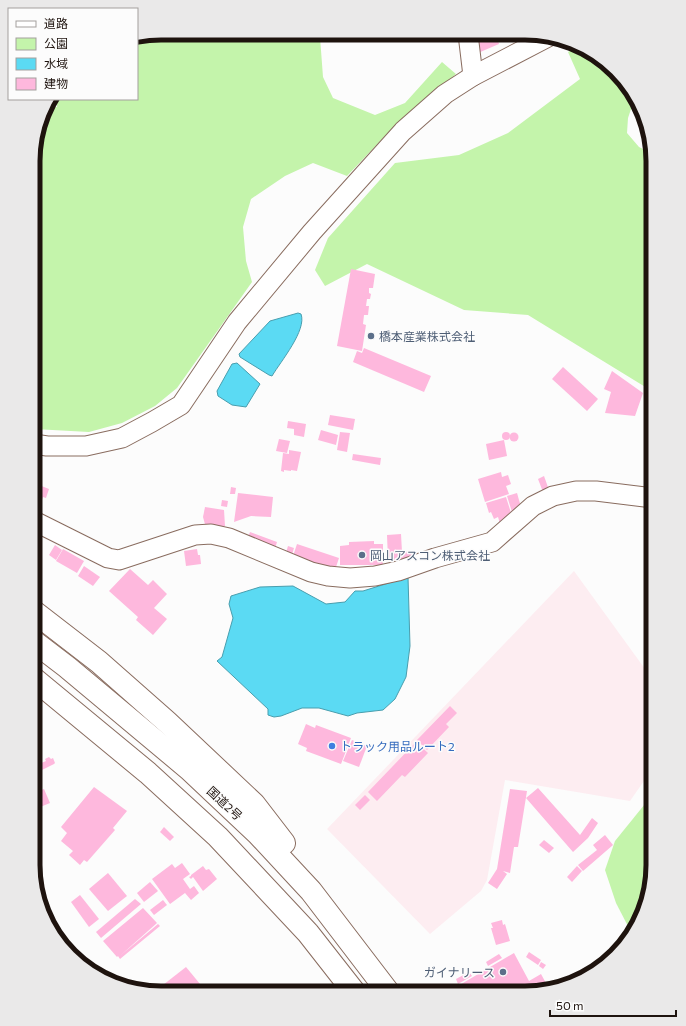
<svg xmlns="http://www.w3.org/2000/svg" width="686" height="1026" font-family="Commissioner,'Noto Sans JP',sans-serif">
<rect width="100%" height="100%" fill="#fcfcfc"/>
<polygon fill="#fdedf1" points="574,571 653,680 653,768 630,801 505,780 487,880 481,891 430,934 327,829"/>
<g fill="#c4f4ab">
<polygon points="161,33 322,33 320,37 323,77 333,98 375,115 405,103 442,62 456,74 385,136 347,176 313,163 285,176 251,199 243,227 246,261 252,282 177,388 155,406 122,423 89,432 34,429 34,144 46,108 57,107 56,99 137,99 137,37"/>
<polygon points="576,48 603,59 634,100 628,118 627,133 639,147 651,153 653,161 653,409 650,405 647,388 528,315 464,310 367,264 325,286 315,270 328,238 395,163 459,155 508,133 580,79 568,52"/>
<polygon points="653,794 653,873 633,932 631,932 616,903 605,870 615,841"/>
</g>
<g fill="#5bdaf3" stroke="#499eae">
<path d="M298,313L301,314C307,330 281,361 272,376L269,375L240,357L239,354L270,321Z"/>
<polygon points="237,363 260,384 246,407 232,405 218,396 217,391 232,364"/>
<polygon points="408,577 410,646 406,677 395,699 383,710 357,713 348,716 319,708 302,708 281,716 274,717 268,715 268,709 217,661 222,657 233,618 229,604 231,596 260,587 293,586 326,604 345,602 355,591 363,591"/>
</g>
<g fill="#feb8dd">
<polygon points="400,34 423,34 422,41 399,36"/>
<polygon points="432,34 453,34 453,42 440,41 440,38 432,38"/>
<polygon points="472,34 496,34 499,44 478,53"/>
<polygon points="502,34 516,34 503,40 500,35"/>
<polygon points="351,269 375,274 373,288 369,288 369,293 371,294 370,299 367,299 366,306 369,306 368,315 364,315 363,324 366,325 362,351 337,346"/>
<polygon points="364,348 431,376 424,392 353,362 357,351 362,353"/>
<polygon points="563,367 598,399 587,411 552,379"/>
<polygon points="612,371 643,393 635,416 605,413 611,392 604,389"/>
<polygon points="330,415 355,419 353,430 328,425"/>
<polygon points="288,421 306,424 304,437 294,435 294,429 287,428"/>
<polygon points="321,430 338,435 336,445 318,440"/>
<circle cx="506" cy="436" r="4"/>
<polygon points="340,432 350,433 347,452 337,450"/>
<circle cx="514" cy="437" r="4.5"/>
<polygon points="279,439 290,441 287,453 276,451"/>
<polygon points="504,440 507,456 489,460 486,444"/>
<polygon points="289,450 301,452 297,471 291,470 291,471 284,470 284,472 281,471 283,453 289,454"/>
<polygon points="353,454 381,458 380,465 352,460"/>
<polygon points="501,472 502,477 508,475 511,484 506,486 509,494 485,502 478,479"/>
<polygon points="544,476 549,490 543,492 538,479"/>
<polygon points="34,483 49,489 46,498 43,497 37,513 34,512"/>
<polygon points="231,487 236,488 235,494 230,494"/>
<polygon points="238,493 273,497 271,517 251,516 234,522"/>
<polygon points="517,493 521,507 512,512 507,496"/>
<polygon points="506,497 512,516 501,527 498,517 494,519 491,512 489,513 486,503"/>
<polygon points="222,500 228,501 227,507 221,506"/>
<polygon points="205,507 224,510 225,526 206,528 203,517"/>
<polygon points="250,532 277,542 274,552 246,542"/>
<polygon points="401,534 402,552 412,551 412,559 388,560 387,535"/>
<polygon points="374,541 374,544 383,544 383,565 340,565 340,546 349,545 349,542"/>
<polygon points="297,544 339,558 334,573 292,559"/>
<polygon points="55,545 62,550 56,560 49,555"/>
<polygon points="288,546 294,548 291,558 285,556"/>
<polygon points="63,549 84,561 77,573 56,561"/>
<polygon points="197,549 198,555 200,555 201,564 186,566 184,551"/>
<polygon points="84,566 100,577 93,586 78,576"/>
<polygon points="130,569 148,585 153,580 167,594 154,608 167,619 153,635 136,620 138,617 109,591"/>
<polygon points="450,706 457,713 446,724 449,727 427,750 417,740"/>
<polygon points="306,724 315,728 316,725 351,738 341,764 306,751 307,748 298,744"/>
<polygon points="352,740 367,746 359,767 343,761"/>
<polygon points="416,742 428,753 405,777 402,775 377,801 368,792"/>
<polygon points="49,757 51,759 53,758 55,763 54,764 42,770 39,764 46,761 45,759"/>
<polygon points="94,787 127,811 113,828 115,830 87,862 84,860 80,865 69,855 73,851 61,841 67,833 61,827"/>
<polygon points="538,788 580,835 592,818 598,823 588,838 573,852 526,798"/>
<polygon points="44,789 50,803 33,810 33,793"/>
<polygon points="510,789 527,791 518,847 514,847 510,873 503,871 507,874 497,889 488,883 497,869"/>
<polygon points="365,795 370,800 360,810 355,805"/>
<polygon points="164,827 174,837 170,841 160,832"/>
<polygon points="605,835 613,845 583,871 578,865 597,850 593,845"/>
<polygon points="544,840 554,848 549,853 539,845"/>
<polygon points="182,863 190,874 183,879 190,889 194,886 199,893 191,900 185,893 170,904 152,879 172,864 175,868"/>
<polygon points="203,866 206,870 209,869 217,879 203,891 193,877 191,879 189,877 191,876 191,875"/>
<polygon points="577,866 582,871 572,882 567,877"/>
<polygon points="108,873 127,896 108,911 89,889"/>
<polygon points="150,882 158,891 144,902 137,893"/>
<polygon points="80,895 99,919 89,927 71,902"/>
<polygon points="135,899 141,904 101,938 96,932"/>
<polygon points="163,900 167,905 154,915 150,910"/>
<polygon points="143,908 157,923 121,955 158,924 160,926 120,959 118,956 117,957 103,941"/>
<polygon points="502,920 503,925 505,924 510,941 496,945 491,928 493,928 491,923"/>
<polygon points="529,952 541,960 538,965 526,957"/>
<polygon points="514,953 529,981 541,974 547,985 537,991 525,993 446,993"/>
<polygon points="499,954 502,958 488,966 486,962"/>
<polygon points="541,962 546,965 543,969 539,966"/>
<polygon points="186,967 205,990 202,992 154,992"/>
<polygon points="469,972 472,976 458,984 456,979"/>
<polygon points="311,988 314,992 306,992"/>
</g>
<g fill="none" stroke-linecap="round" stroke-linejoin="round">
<defs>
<g id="minor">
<polyline points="468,34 473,76"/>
<polyline points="34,444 47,446 86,446 122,438 152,422 181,405 237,322 312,232 403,131 445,94 473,76 548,37"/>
<polyline points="34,521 108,558 119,560 195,535 211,534 229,538 311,572 328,576 350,578 375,576 398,571 435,558 492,542 533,506 553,496 576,491 596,491 653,498"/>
</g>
<g id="highway">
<polyline points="33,611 99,662 167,722 254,804 284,843"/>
<polyline points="33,641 67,667 189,769 258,834 311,891 389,993"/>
<polyline points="33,678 148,773 218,837 308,933 355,993"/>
</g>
</defs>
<use href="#minor" stroke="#896c5f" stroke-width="21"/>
<use href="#highway" stroke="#896c5f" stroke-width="24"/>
<polyline stroke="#b3afad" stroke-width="2.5" stroke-dasharray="3 2" stroke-linecap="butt" points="551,988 558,983 585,976"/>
<use href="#minor" stroke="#fff" stroke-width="19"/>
<use href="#highway" stroke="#fff" stroke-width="22"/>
</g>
<g fill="#5c6f8a" stroke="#fcfcfc" stroke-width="1.5">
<circle cx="371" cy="336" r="4"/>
<circle cx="362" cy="555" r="4"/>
<circle cx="503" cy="972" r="4"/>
</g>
<circle fill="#3f7fe0" stroke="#fcfcfc" stroke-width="1.5" cx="332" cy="746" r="4"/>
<g text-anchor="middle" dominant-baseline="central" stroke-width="3" stroke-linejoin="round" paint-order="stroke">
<g font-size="12" fill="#4e5e75" stroke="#fcfcfc" text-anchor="start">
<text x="379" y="336">橋本産業株式会社</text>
<text x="370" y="555">岡山アスコン株式会社</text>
<text x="495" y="972" text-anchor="end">ガイナリース</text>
</g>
<g font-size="12" fill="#366cbe" stroke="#fcfcfc" text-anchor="start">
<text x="340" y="746">トラック用品ルート2</text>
</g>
<g font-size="12" fill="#1e130e" stroke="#fcfcfc">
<text transform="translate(225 803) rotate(43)">国道2号</text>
</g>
</g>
<path d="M0 0H686V1026H0ZM161 40H525A121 121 0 0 1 646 161V865A121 121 0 0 1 525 986H161A121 121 0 0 1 40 865V161A121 121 0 0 1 161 40Z" fill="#eae9e9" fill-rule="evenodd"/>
<path fill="none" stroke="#1e130e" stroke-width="5" d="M161 40H525A121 121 0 0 1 646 161V865A121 121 0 0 1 525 986H161A121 121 0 0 1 40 865V161A121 121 0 0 1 161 40Z"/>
<rect x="8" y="8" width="130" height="92" fill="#fcfcfc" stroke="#a39f9d"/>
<rect x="16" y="21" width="20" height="6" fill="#ffffff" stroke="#a39f9d"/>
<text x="44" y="28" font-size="12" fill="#1e130e">道路</text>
<rect x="16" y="38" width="20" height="12" fill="#c4f4ab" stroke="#a39f9d"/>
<text x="44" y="48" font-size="12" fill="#1e130e">公園</text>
<rect x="16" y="58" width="20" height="12" fill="#5bdaf3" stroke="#a39f9d"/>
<text x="44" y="68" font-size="12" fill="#1e130e">水域</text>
<rect x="16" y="78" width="20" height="12" fill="#feb8dd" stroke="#a39f9d"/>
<text x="44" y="88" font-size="12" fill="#1e130e">建物</text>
<path d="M550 1010v6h126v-6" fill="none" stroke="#1e130e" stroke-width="2"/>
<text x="556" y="1010" font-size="12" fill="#1e130e" stroke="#fcfcfc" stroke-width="3" paint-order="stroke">50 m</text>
</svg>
